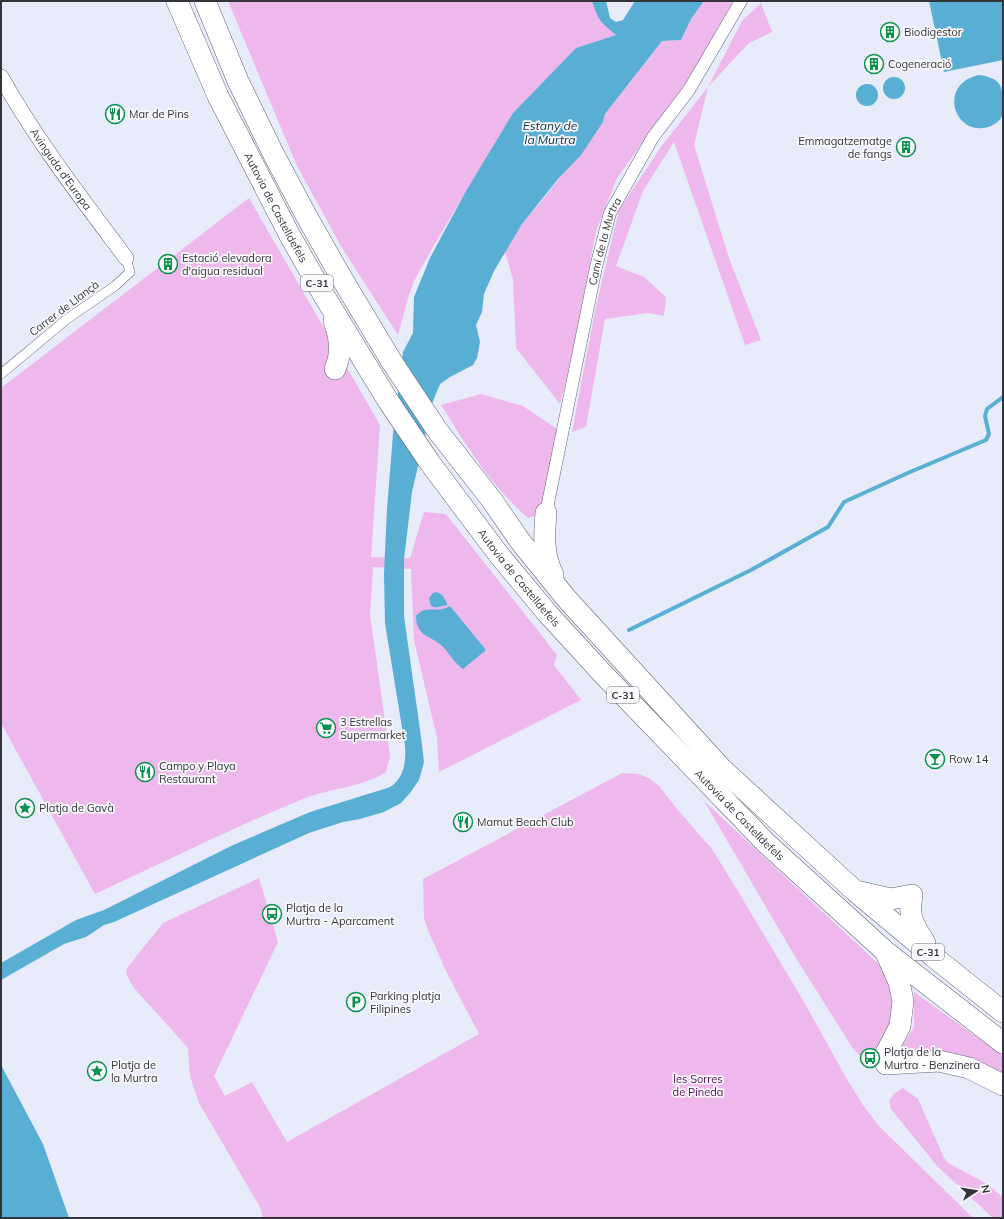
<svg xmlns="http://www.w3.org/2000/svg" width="1004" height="1219" font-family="Mulish,sans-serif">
<rect width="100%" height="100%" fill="#e8ebfa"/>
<g fill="#eeb8ec">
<path d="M228,1H592C598,18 602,24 617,35L576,48L513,113L434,245L414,281L409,295L398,335L342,248L297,166Z"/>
<polygon points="704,1 733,1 690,77 617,178 596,231 572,357 560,404 516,348 513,279 505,252 522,224 544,198 603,122 605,114 662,41 681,40 691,19"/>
<polygon points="761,3 772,32 749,43 708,87 694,145 729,258 761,340 745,345 674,142 643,191 616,266 644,277 666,297 664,316 648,313 605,319 586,427 572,432 596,306 619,210 661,147 708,87 742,21"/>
<path d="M249,198L380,425L371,557L410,558L424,512L446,514L557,655L554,665L581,700L439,772L437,738L414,640L411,569L373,567L370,614L390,757L386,772C361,788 330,788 303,799C232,828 164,862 95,894L1,723V388Z"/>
<path d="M481,394L523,406L557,429L542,509L538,515L528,518C490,485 467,446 441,405Z"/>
<polygon points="622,773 638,774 649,778 659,786 677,809 712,849 736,888 804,1002 848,1081 863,1105 878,1125 973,1218 263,1218 260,1207 199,1103 190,1076 188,1048 134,988 126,974 127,968 163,923 259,878 278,942 214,1076 225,1096 252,1082 287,1142 479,1034 445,969 428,930 424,919 423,879"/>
<path d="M704,801L884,969C887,977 894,987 895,995C898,1026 884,1041 865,1062L852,1047L794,955Z"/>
<polygon points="914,992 1003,1056 1003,1081 940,1051 900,1049 914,1027"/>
<polygon points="903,1088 918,1099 944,1158 950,1164 985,1183 1003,1197 1003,1218 993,1218 938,1167 891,1109 889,1101 894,1094"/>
</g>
<g fill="#58afd3">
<path d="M592,1H606L610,18L616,22L623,20L635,1H704L691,19L681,40L662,41L605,114L603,122L581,155L558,179L522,224L494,271L484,294L482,312L476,325L480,342L477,358L473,365L450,377L440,384L433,401L412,492L404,559V616L421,737L424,762L419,780L410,793L401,803L384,812L360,819L343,822L309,833L114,922L104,925L86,937L64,944L1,980V963L76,920L104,910L233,845L310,812L384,789C387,788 391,787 393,785C405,775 406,759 405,746L385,623L384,574L387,509L393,434L403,352L413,333L414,297L430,258L466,191L513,113L576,48L616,35C600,21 599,22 592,1Z"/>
<polygon points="929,1 1003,1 1003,60 944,72"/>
<path d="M979,75C1000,78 1003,85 1003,104C1003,108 1004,113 1002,116C1000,121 995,124 991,126C955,140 936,84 979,75Z"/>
<circle cx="894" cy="88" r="11"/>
<circle cx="867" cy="95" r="11"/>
<path d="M437,592L442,595L447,603V605C441,606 436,609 431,606L429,598L433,593Z"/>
<path d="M450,606L486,650L463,669C452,661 450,653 441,645C429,635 416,636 416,616C426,604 436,614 450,606Z"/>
<polygon points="1,1065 43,1144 69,1218 1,1218"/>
</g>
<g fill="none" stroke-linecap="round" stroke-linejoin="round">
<polyline stroke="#58afd3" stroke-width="4" points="629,630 751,570 828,527 844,502 910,472 986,440 989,434 985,416 987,409 1003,397"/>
<defs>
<polyline id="pedestrian" points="1,374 67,319 115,286 130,272 126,258"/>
<g id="minor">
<path id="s1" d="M546,513L596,267L610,213L653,137L689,90L741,1"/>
</g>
<g id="tertiary">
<path id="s2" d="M1,77C37,141 82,199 126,258"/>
</g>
<g id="trunk">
<path id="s3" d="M177,1L218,96L289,234L323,294L387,399L430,463L499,555L548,614L603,674L766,843L886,952L1003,1043"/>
<polyline points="205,1 238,81 274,155 307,217 341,277 392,362 437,430 491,499 520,541 566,598 722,769 855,891 934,957 1003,1012"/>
<path d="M334,321C340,337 342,354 335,369"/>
<path d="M546,513C544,536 543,554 553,575"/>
<path d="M860,892L891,899L912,895C908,918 913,924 925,943"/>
<polyline points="886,953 899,982 903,1001 900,1026 886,1053 886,1064 939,1061 969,1068 1003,1085"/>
</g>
</defs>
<use href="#pedestrian" stroke="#60626f" stroke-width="10"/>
<use href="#minor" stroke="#60626f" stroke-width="13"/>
<use href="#tertiary" stroke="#60626f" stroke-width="16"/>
<use href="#trunk" stroke="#60626f" stroke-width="22"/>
<use href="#pedestrian" stroke="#fff" stroke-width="9"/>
<use href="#minor" stroke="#fff" stroke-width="12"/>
<use href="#tertiary" stroke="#fff" stroke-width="15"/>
<use href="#trunk" stroke="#fff" stroke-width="21"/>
</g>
<defs>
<symbol id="building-ring" viewBox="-11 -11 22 22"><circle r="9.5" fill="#f9f9fc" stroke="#0b904e" stroke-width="1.5"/><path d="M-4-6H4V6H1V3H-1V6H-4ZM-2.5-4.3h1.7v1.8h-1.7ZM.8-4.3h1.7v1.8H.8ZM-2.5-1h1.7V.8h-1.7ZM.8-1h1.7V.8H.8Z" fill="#0b904e"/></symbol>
<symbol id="restaurant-ring" viewBox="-11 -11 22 22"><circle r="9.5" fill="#f9f9fc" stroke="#0b904e" stroke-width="1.5"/><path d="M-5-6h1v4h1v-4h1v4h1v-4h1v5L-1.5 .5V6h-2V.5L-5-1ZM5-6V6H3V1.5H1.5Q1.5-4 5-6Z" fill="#0b904e"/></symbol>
<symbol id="supermarket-ring" viewBox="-11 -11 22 22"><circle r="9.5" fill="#f9f9fc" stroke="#0b904e" stroke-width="1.5"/><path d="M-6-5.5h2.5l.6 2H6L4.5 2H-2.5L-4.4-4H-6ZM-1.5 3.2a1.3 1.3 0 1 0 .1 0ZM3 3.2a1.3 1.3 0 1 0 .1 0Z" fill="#0b904e"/></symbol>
<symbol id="bar-ring" viewBox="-11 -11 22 22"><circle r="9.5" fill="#f9f9fc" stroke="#0b904e" stroke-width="1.5"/><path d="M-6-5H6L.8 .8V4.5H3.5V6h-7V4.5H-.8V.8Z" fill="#0b904e"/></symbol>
<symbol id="sight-ring" viewBox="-11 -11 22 22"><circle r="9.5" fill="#f9f9fc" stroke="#0b904e" stroke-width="1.5"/><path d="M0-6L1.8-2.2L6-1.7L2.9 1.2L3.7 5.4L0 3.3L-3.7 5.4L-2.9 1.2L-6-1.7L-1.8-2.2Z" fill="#0b904e"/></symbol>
<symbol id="bus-ring" viewBox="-11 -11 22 22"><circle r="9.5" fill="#f9f9fc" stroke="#0b904e" stroke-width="1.5"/><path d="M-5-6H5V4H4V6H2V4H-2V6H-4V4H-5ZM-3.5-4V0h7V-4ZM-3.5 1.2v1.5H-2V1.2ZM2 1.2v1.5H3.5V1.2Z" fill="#0b904e"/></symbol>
<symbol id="parking-ring" viewBox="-11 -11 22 22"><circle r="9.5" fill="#f9f9fc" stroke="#0b904e" stroke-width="1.5"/><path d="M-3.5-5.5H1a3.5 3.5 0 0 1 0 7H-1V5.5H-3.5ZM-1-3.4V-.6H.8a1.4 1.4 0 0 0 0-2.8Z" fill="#0b904e"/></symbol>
</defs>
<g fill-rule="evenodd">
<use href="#building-ring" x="879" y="21" width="22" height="22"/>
<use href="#building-ring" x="863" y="53" width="22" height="22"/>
<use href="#restaurant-ring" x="104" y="103" width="22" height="22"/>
<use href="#building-ring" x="895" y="136" width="22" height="22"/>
<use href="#building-ring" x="157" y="253" width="22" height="22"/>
<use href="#supermarket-ring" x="315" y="717" width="22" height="22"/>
<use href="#bar-ring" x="924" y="748" width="22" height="22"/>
<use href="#restaurant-ring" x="134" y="761" width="22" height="22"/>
<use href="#sight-ring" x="14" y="797" width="22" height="22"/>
<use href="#restaurant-ring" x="452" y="811" width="22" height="22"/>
<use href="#bus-ring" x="261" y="903" width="22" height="22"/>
<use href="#parking-ring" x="345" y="991" width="22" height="22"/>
<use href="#bus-ring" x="859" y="1047" width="22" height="22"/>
<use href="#sight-ring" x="86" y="1060" width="22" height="22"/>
</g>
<g text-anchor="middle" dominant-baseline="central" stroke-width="3.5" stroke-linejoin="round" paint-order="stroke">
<g fill="#f9f9fc" stroke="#6e6f74" stroke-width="1">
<rect x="301" y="275" width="32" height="16" rx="3"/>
<rect x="607" y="687" width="32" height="16" rx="3"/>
<rect x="912" y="944" width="32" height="16" rx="3"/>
</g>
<g font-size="10" font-weight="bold" fill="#33343a">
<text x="317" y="283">C-31</text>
<text x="623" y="695">C-31</text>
<text x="928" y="952">C-31</text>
</g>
<g font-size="11" fill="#33343a" stroke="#f9f9fc" text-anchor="start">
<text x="904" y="32">Biodigestor</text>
<text x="888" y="64">Cogeneració</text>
<text x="129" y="114">Mar de Pins</text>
<text x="892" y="141" text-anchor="end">Emmagatzematge<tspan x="892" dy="13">de fangs</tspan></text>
<text x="182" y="258">Estació elevadora<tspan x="182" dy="13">d'aigua residual</tspan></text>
<text x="340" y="722">3 Estrellas<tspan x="340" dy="13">Supermarket</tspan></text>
<text x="949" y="759">Row 14</text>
<text x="159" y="766">Campo y Playa<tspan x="159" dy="13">Restaurant</tspan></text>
<text x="39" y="808">Platja de Gavà</text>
<text x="477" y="822">Mamut Beach Club</text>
<text x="286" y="908">Platja de la<tspan x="286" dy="13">Murtra - Aparcament</tspan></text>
<text x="370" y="996">Parking platja<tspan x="370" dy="13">Filipines</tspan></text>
<text x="884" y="1052">Platja de la<tspan x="884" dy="13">Murtra - Benzinera</tspan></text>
<text x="111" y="1065">Platja de<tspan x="111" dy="13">la Murtra</tspan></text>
</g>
<g font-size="11" fill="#33343a" stroke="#f9f9fc">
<text stroke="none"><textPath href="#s2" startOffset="110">Avinguda d'Europa</textPath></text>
<text stroke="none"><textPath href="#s3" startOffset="229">Autovia de Castelldefels</textPath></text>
<text stroke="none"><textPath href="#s1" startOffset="278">Camí de la Murtra</textPath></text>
<text transform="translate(64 308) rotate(-37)">Carrer de Llançà</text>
<text stroke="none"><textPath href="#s3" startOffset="673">Autovia de Castelldefels</textPath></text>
<text stroke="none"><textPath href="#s3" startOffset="997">Autovia de Castelldefels</textPath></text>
</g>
<g font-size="11" fill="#500c51" stroke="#f9f9fc">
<text x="698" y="1079">les Sorres<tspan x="698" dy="13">de Pineda</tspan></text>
</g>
<g font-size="12" font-style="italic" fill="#052f3e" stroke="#f9f9fc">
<text x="550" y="125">Estany de<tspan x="550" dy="14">la Murtra</tspan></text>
</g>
</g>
<rect width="1004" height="1219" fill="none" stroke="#33343a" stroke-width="4"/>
<g transform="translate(976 1191) rotate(78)" stroke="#f9f9fc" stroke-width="3" paint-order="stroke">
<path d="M0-3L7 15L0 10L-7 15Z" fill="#33343a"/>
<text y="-6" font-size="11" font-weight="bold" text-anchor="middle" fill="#33343a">N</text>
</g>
</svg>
